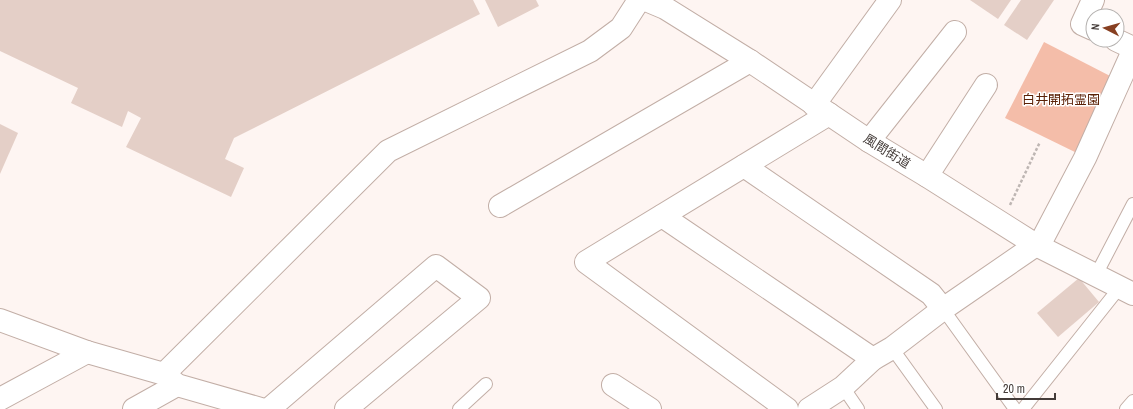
<svg xmlns="http://www.w3.org/2000/svg" width="1133" height="409" font-family="'Archivo Narrow','Noto Sans JP',sans-serif">
<rect width="100%" height="100%" fill="#fef5f2"/>
<polygon fill="#f4bda9" points="1044,42 1114,78 1081,155 1005,118"/>
<g fill="#e4cfc7">
<polygon points="0,0 473,0 480,14 234,138 225,159 244,168 231,197 126,147 141,118 128,111 122,127 71,103 78,88 0,51"/>
<polygon points="485,0 536,0 539,6 498,27"/>
<polygon points="970,0 1011,0 998,19"/>
<polygon points="1021,0 1054,0 1027,40 1004,25"/>
<polygon points="0,124 18,133 0,174"/>
<polygon points="1079,278 1099,302 1058,337 1037,313"/>
</g>
<g fill="none" stroke-linecap="round" stroke-linejoin="round">
<defs>
<g id="lane">
<polyline points="1096,275 1133,204"/>
<polyline points="943,309 1015,409"/>
<polyline points="892,348 936,409"/>
<polyline points="843,387 858,409"/>
<polyline points="459,409 486,384"/>
<polyline points="1023,409 1120,287"/>
<polyline points="1126,409 1133,401"/>
</g>
<g id="street">
<polyline points="1093,0 1082,24 1093,29"/>
<polyline points="1116,40 1133,48"/>
<polyline points="814,105 890,0"/>
<polyline points="869,141 955,32"/>
<polyline points="744,166 931,294 943,309"/>
<polyline points="927,176 986,85"/>
<polyline points="500,206 750,61"/>
<polyline points="662,216 873,359"/>
<polyline points="0,320 87,352 164,374 177,385 261,409"/>
<polyline points="164,374 388,151 590,51 621,28 639,0"/>
<polyline points="613,385 650,409"/>
<polyline points="0,399 87,352"/>
<polyline points="134,409 177,385"/>
<polyline points="269,409 436,266 479,298 346,409"/>
<polyline points="787,409 586,262 829,114"/>
<polyline points="809,409 843,387 873,359 892,348 943,309 1036,245 1043,238 1085,158 1133,51"/>
</g>
<polyline id="secondary" points="646,0 665,8 750,61 869,141 927,176 1036,245 1133,294"/>
</defs>
<use href="#lane" stroke="#c2aea6" stroke-width="14"/>
<use href="#street" stroke="#c2aea6" stroke-width="24"/>
<use href="#secondary" stroke="#c2aea6" stroke-width="24"/>
<polyline stroke="#beb6b3" stroke-width="2.5" stroke-dasharray="3 2" stroke-linecap="butt" points="1010,205 1040,142"/>
<use href="#lane" stroke="#fff" stroke-width="12"/>
<use href="#street" stroke="#fff" stroke-width="22"/>
<use href="#secondary" stroke="#fff" stroke-width="22"/>
</g>
<g text-anchor="middle" dominant-baseline="central" stroke-width="3" stroke-linejoin="round" paint-order="stroke">
<g font-size="13" fill="#5b2106" stroke="#fff">
<text x="1061" y="99">白井開拓霊園</text>
</g>
<g font-size="13" fill="#433b38" stroke="#fff">
<text transform="translate(887 151) rotate(32)">風間街道</text>
</g>
</g>
<g transform="translate(1105 28) rotate(276)"><circle r="19" fill="#ffffff" stroke="#b4b1af"/>
<path d="M0-3L7 15L0 10L-7 15Z" fill="#873f21"/>
<text y="-6" font-size="11" font-weight="bold" text-anchor="middle" fill="#433b38">N</text>
</g>
<path d="M997 393v6h58v-6" fill="none" stroke="#433b38" stroke-width="2"/>
<text x="1003" y="393" font-size="12" fill="#433b38" stroke="#ffffff" stroke-width="3" paint-order="stroke">20 m</text>
</svg>
